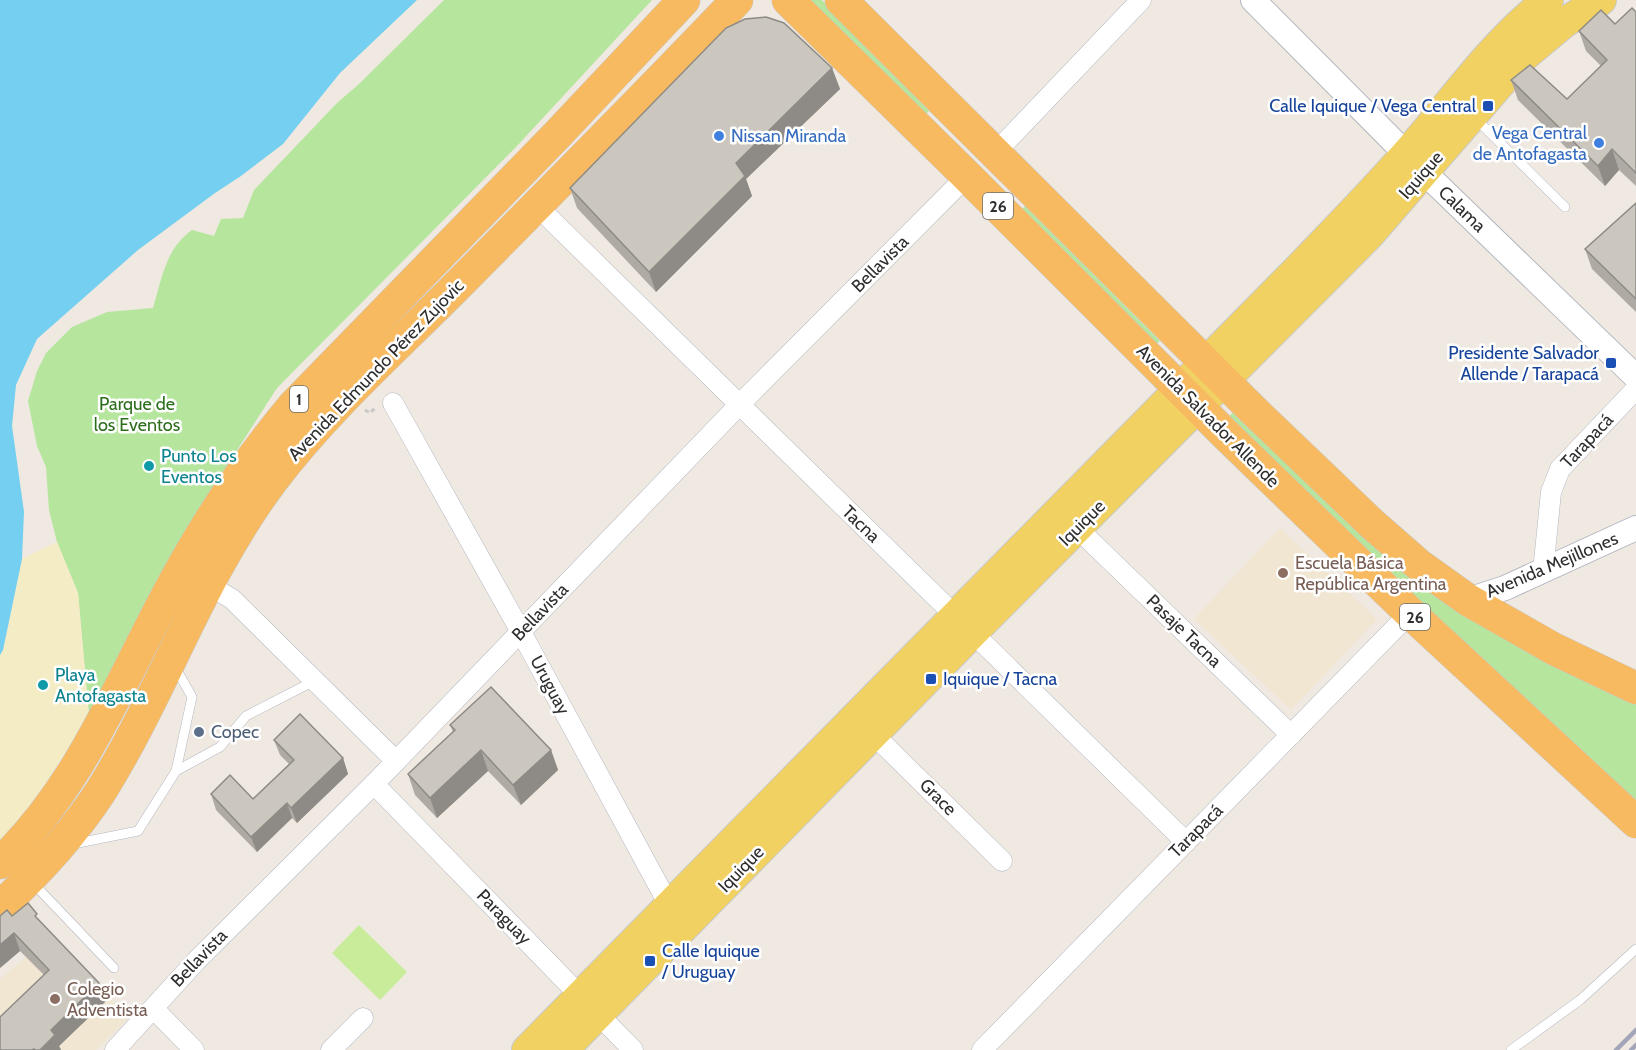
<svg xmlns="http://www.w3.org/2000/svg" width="1636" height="1050" font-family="Cabin,sans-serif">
<rect width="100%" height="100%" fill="#efe9e1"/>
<g fill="#f0e6d1">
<polygon points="1280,528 1377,619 1291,710 1194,619"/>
<polygon points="52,935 128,1019 96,1050 0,1050 0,979"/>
</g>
<g fill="#b6e59e">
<path d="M444,0H652L516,147L277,388L196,514L89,715L78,593L57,542L49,510L46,467L37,446L28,401L37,371L46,353L72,327L107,312L153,308C162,278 166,248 192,230L214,236L221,219L243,218L254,190L337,103L359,84Z"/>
<polygon points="799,0 822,0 929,111 922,118"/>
<polygon points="1025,206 1160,341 1153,346 1019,213"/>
<polygon points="1236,410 1553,663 1636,704 1636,807 1227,418"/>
</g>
<polygon fill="#f3ecc5" points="57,542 78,593 89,715 20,824 0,842 0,655 3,650 22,559"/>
<polygon fill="#c9ec9a" points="359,925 407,972 380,1000 332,953"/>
<polygon fill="#75cff0" points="0,0 417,0 340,73 283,144 241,176 215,193 138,250 37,339 16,385 12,426 24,512 22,559 3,650 0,655"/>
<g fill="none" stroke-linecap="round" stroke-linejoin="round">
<defs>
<g id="service">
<polyline points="1474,117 1565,207"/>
<polyline points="176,771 220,747 246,716 314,681"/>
<polyline points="73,844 138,831 176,771 192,697 174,665"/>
<polyline points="33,883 114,968"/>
<polyline points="1511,1050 1580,1000 1636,949"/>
</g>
<g id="minor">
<polyline points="995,153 1141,0"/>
<polyline points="537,206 1186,842"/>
<polyline points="393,403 521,632 669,905"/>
<polyline points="1077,528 1291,735"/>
<polyline points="1543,572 1551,492 1560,469 1636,389"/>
<polyline points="207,584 232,599 396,761"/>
<polyline points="873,734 1002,861"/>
<polyline points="374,784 633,1050"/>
<polyline points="154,1009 194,1050"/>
<polyline points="115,1050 197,960 374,784 740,404 967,176"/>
<polyline points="331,1050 363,1018"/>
<polyline points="982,1050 1410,613"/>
</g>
<g id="tertiary">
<polyline points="1253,0 1424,172 1636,377"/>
<polyline points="1468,600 1505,588 1636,528"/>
</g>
<g id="primary">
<path d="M527,1050L1299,268C1340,225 1382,183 1421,137C1461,90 1498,38 1548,0"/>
<polyline points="563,1050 984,621 1369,235 1523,57 1565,22 1601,0"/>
</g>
<g id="trunk">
<polyline points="788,0 967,176 1225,434 1410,613 1636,822"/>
<polyline points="841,0 1253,410 1371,523 1419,565 1468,600 1554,649 1636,688"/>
<path d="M0,863C76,791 115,694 163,603C200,532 242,467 293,406L557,135L684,0"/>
<path d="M0,907C38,872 73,834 101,791C164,690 200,577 272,481C324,412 390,353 451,292C547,195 643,99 737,0"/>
</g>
</defs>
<use href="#service" stroke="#b4b7c1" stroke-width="10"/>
<use href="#minor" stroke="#b4b7c1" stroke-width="21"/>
<use href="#tertiary" stroke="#b4b7c1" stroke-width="26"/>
<use href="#primary" stroke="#c9c9c9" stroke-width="32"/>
<use href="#trunk" stroke="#c9c9c9" stroke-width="33"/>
<polyline stroke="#c9c9c9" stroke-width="3" stroke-dasharray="4.5 3" stroke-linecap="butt" points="365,410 370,413 376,407"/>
<use href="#service" stroke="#fff" stroke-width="9"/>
<use href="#minor" stroke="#fff" stroke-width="20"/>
<use href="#tertiary" stroke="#fff" stroke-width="24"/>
<use href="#primary" stroke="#f2d163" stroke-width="30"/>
<use href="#trunk" stroke="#f8ba60" stroke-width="32"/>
<g stroke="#a3a6b8" stroke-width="4.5">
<polyline points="1616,1050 1636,1030"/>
<polyline points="1631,1050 1636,1045"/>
</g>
</g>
<g fill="#afaba4">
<polygon points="1636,12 1636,186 1619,170 1605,186 1518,100 1511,80 1567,99 1601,66 1586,51 1579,31 1615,24"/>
<polygon points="832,68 840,89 746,179 752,196 656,292 577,208 570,188"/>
<polygon points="1636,203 1636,312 1592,269 1585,249"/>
<polygon points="450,725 551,750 558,770 521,805 488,771 437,818 415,795 408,774 453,732"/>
<polygon points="274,740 343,758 348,774 297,823 292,818 257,852 216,810 211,794 253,799 289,764 280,755"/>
<polygon points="12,916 40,921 106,1001 59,1046 61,1050 0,1050 44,975 20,951 0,968"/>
</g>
<g fill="#8e8b86">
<polygon points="832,68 840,89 746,179 752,196 656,292 649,272 736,163"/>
<polygon points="1612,149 1619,170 1605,186 1598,166"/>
<polygon points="481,750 488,771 437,818 430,798"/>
<polygon points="551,750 558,770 521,805 513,785"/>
<polygon points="343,758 348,774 297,823 291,808"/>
<polygon points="287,803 292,818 257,852 251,837"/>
<polygon points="14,933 20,951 0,968 0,945"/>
<polygon points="99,983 106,1001 59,1046 61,1050 40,1050 51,1030"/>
</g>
<g fill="#cbc7bf" stroke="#8e8b86" stroke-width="1.5">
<polygon points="1632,8 1636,12 1636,173 1612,149 1598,166 1511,80 1530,65 1567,99 1607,60 1579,31 1601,10 1615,24"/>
<polygon points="766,17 784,23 832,68 736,163 745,176 649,272 570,188 726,28 745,19"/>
<polygon points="1636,203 1636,299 1585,249"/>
<polygon points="491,687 551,750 513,785 481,750 430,798 408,774 455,730 450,725"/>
<polygon points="300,714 343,758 291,808 287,803 251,837 211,794 230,775 253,799 294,760 274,740"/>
<polygon points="28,903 37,914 35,916 99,983 51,1030 55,1035 40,1050 35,1050 34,1049 32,1050 0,1050 0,1017 49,970 14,933 0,945 0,916 7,910 12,916"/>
</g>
<g fill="#1a4fb4" stroke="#fff" stroke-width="2">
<rect x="1482" y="100" width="12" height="12" rx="3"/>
<rect x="1605" y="357" width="12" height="12" rx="3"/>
<rect x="925" y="673" width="12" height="12" rx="3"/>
<rect x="644" y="955" width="12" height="12" rx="3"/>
</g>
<g fill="#3f7fe0" stroke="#fff" stroke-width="2">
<circle cx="719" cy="136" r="6"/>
<circle cx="1599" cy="143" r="6"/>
</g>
<g fill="#0f9aa8" stroke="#fff" stroke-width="2">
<circle cx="149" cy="466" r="6"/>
<circle cx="43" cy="685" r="6"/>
</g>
<g fill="#8d6e63" stroke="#fff" stroke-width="2">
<circle cx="1283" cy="573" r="6"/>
<circle cx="55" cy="999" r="6"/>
</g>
<circle fill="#5c6f8a" stroke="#fff" stroke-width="2" cx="199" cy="732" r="6"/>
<g text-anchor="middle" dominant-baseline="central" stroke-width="5" stroke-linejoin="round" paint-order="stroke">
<g fill="#fff" stroke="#6d6d6d" stroke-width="1.5">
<rect x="983" y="193" width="30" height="26" rx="4.5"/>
<rect x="290" y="386" width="18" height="26" rx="4.5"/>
<rect x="1400" y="604" width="30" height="26" rx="4.5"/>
</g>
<g font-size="16" font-weight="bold" fill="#2e2e2e">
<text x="998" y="206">26</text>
<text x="299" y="399">1</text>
<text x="1415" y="617">26</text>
</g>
<g font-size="18" fill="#164399" stroke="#fff" text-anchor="end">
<text x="1476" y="106">Calle Iquique / Vega Central</text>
<text x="1599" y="353">Presidente Salvador<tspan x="1599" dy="21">Allende / Tarapacá</tspan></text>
<text x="943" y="679" text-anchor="start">Iquique / Tacna</text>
<text x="662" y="951" text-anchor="start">Calle Iquique<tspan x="662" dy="21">/ Uruguay</tspan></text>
</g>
<g font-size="18" fill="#366cbe" stroke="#fff" text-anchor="end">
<text x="1587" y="133">Vega Central<tspan x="1587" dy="21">de Antofagasta</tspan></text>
<text x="731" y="136" text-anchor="start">Nissan Miranda</text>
</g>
<g font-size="18" fill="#2e2e2e" stroke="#fff">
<text transform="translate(1421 175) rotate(-49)">Iquique</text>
<text transform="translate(1462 209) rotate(44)">Calama</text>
<text transform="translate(880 264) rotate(-45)">Bellavista</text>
<text transform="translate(376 370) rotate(-46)">Avenida Edmundo Pérez Zujovic</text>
<text transform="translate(1208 416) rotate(45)">Avenida Salvador Allende</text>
<text transform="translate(1587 441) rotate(-47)">Tarapacá</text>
<text transform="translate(1082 523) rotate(-45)">Iquique</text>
<text transform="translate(861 524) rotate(44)">Tacna</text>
<text transform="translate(1552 565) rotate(-23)">Avenida Mejillones</text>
<text transform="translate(540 612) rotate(-46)">Bellavista</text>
<text transform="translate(1184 631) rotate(44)">Pasaje Tacna</text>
<text transform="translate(550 685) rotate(62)">Uruguay</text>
<text transform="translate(938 797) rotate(45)">Grace</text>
<text transform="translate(1196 831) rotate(-45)">Tarapacá</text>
<text transform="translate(741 869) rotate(-46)">Iquique</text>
<text transform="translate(504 917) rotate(46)">Paraguay</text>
<text transform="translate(199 958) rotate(-46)">Bellavista</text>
</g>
<g font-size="18" fill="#2c6e1b" stroke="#fff">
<text x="137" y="404">Parque de<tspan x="137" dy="21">los Eventos</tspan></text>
</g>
<g font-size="18" fill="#0d838f" stroke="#fff" text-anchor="start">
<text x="161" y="456">Punto Los<tspan x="161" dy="21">Eventos</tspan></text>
<text x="55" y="675">Playa<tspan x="55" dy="21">Antofagasta</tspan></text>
</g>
<g font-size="18" fill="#785e54" stroke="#fff" text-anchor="start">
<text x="1295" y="563">Escuela Básica<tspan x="1295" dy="21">República Argentina</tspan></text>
<text x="67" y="989">Colegio<tspan x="67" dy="21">Adventista</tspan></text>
</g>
<g font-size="18" fill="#4e5e75" stroke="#fff" text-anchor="start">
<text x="211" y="732">Copec</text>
</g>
</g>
</svg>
